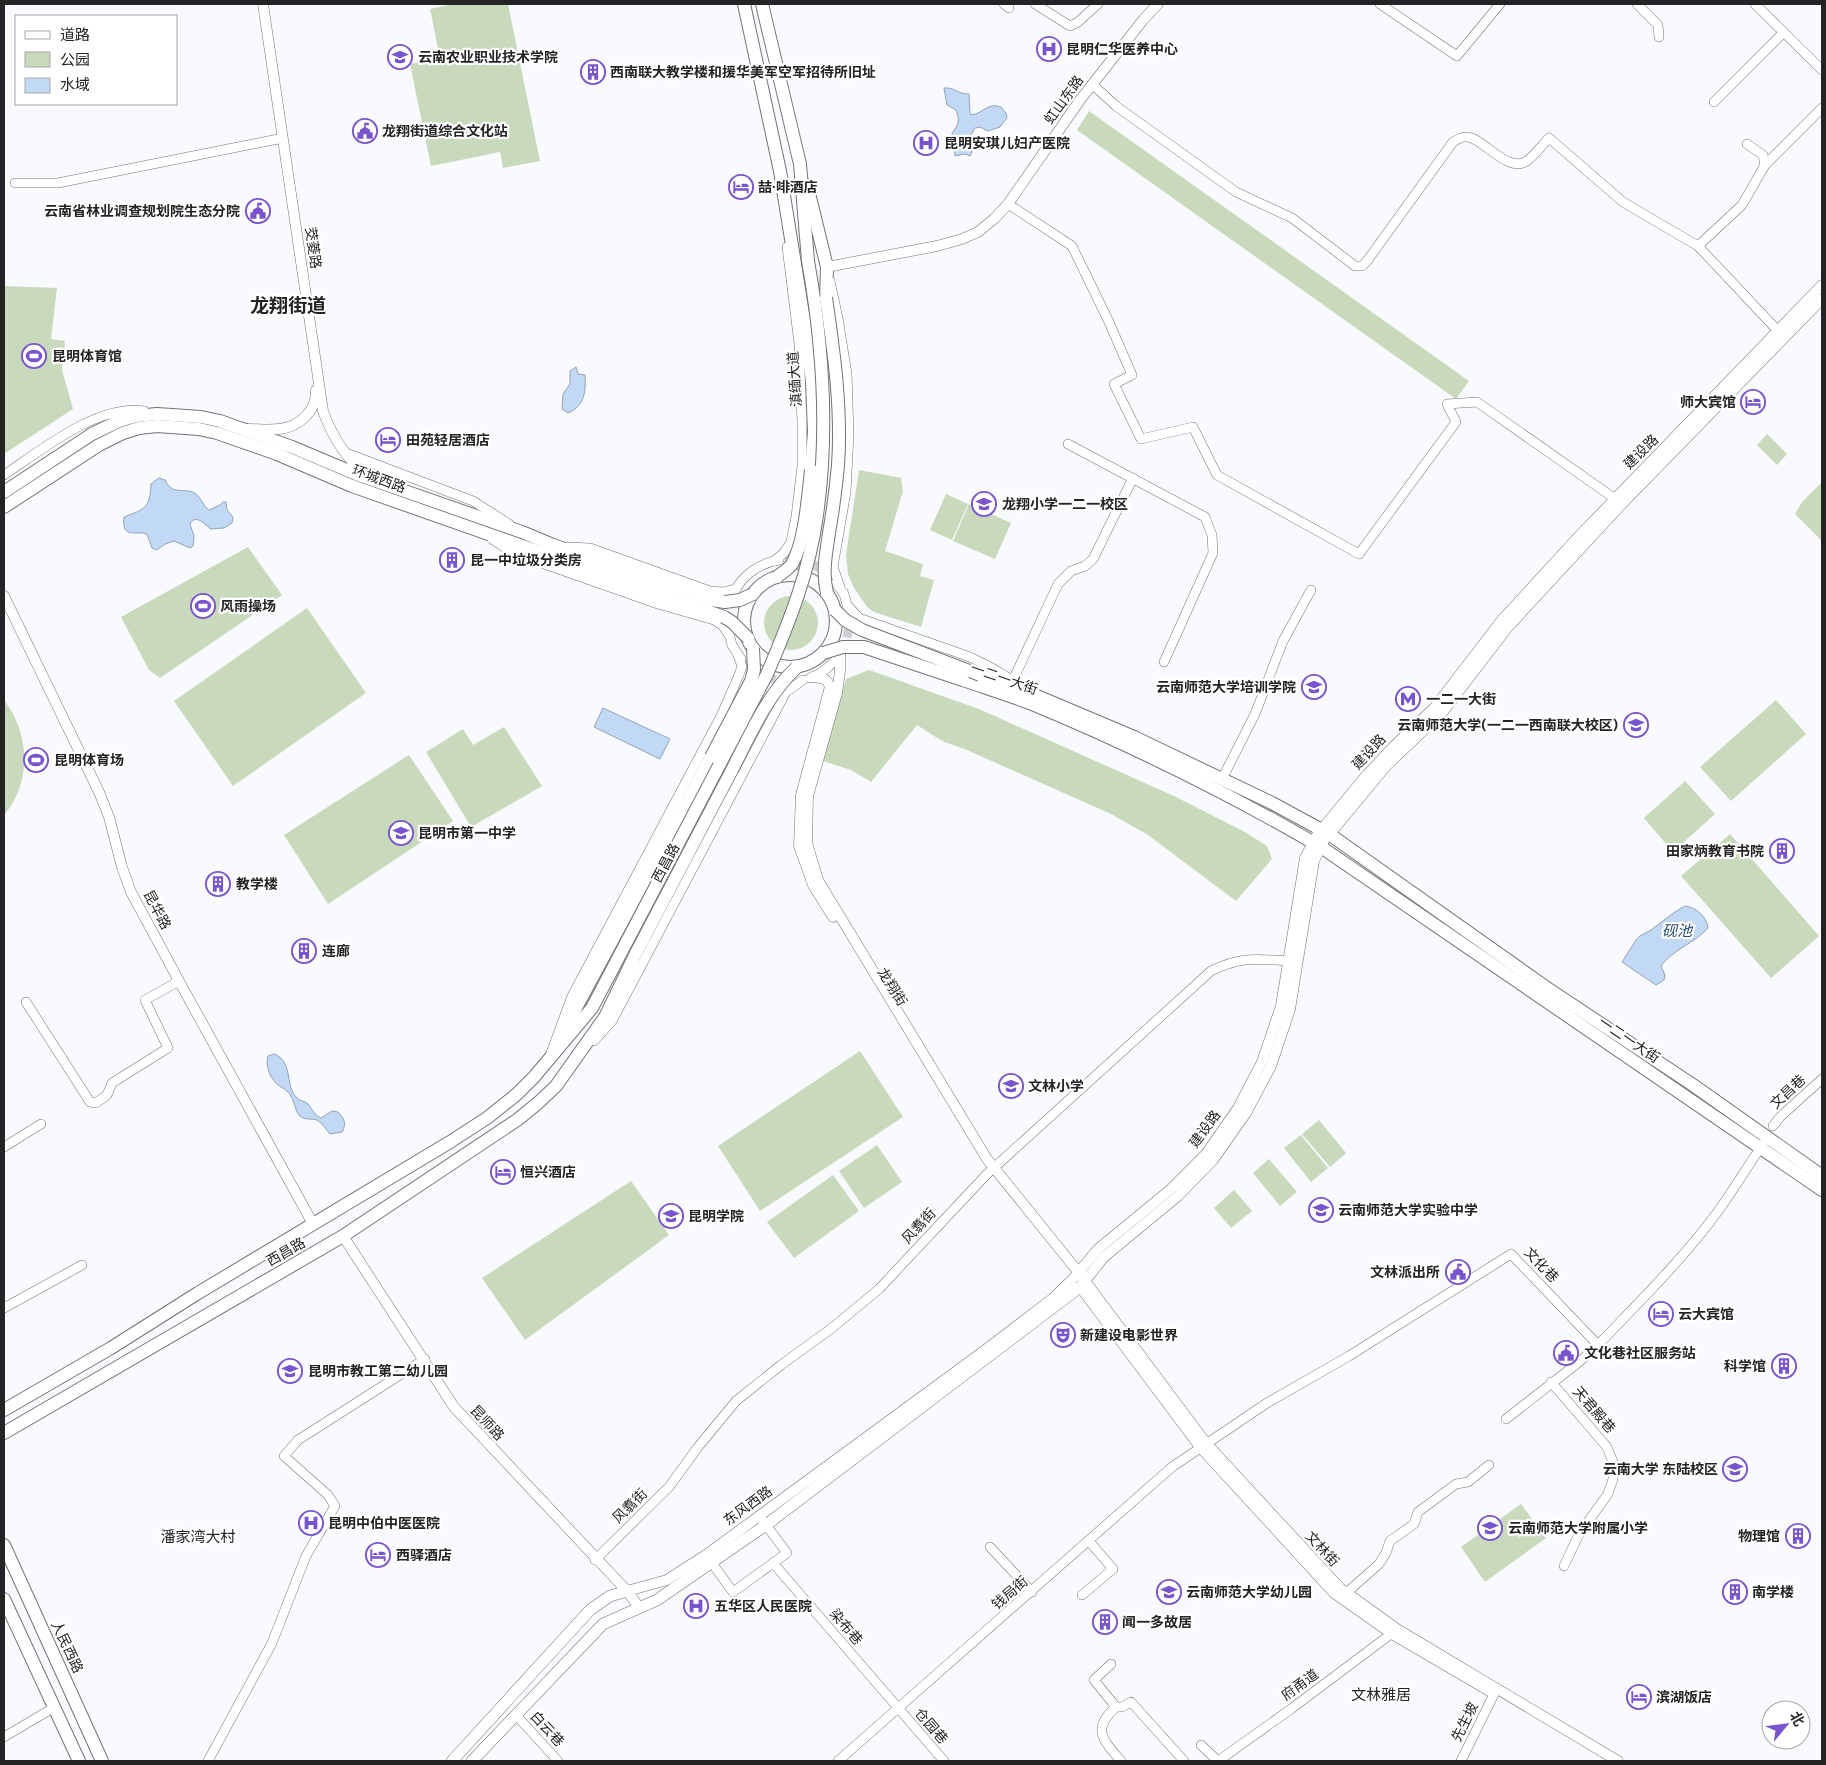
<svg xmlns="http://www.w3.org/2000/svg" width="1826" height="1765" font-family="Figtree,'Noto Sans SC',sans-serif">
<rect width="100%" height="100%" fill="#f8fafe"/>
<g fill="#c9d9bc">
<polygon points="454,4 508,4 540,161 503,168 500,152 431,166 410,64 440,58 430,9"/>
<polygon points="1089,111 1469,381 1456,399 1077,130"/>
<polygon points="4,286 57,288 51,339 65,341 62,370 73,409 4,454"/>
<polygon points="1767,434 1787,454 1777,465 1757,445"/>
<polygon points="859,470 901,478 903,491 885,551 923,564 920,576 934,580 921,627 874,612 867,607 853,586 848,574 846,555"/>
<polygon points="1822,482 1822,541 1795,514 1802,502"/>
<polygon points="946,494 968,504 952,540 930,530"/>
<polygon points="969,504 1011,523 995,559 953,541"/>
<polygon points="248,547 282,595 160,678 149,670 121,617"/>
<circle cx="791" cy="623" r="27"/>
<polygon points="307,608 366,693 233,786 174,701"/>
<polygon points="869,670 979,709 1174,796 1245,832 1267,846 1272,859 1236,901 1148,835 1111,814 967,750 942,741 917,725 871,782 851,770 820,760 846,679"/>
<path d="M4,700C30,734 32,782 4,815Z"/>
<polygon points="1776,700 1806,734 1731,801 1700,767"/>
<polygon points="504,727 542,786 471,827 426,752 463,729 473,745"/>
<polygon points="409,755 453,821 328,904 284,835"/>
<polygon points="1685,781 1715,814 1673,852 1644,818"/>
<polygon points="1730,834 1819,936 1771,978 1681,876"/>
<polygon points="860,1051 903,1117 760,1211 718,1146"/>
<polygon points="1319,1120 1346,1153 1330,1167 1302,1134"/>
<polygon points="1301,1135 1328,1168 1311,1182 1284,1148"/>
<polygon points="877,1145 902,1182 864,1208 839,1171"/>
<polygon points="1269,1159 1297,1192 1280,1206 1253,1173"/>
<polygon points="833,1175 859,1211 794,1258 767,1222"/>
<polygon points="631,1181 669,1235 525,1340 482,1278"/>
<polygon points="1234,1190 1252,1211 1231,1228 1214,1208"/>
<polygon points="1521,1504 1546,1538 1485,1582 1461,1547"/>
</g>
<g fill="#c2d9f5" stroke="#93a3b7">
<path d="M944,88C955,87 957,94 969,94L970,113L971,115C985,113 987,102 1001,107L1006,113L1007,118L1000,127L988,131L980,127L975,128L971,135L975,145L970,156L965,154L955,156L952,133C959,124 960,121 956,110L947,105Z"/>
<path d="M576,367L578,374L585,375C586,391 585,406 568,413L562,409L563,394L570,384V371Z"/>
<path d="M159,478L165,480C173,497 185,486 196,494C201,498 203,506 209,510L220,505L223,502H226L227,510L233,517L232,523L224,528L211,529C205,525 196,513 190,524L194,536L193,546L190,548L174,541L165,544L157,550L152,548L147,534C137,530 121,540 124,517C146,509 150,507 151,484Z"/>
<polygon points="603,708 670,739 660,759 594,727"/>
<path d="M1685,906C1696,907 1707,917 1708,928C1695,943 1672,950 1661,966L1665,975L1664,980L1656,985L1622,962L1636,940L1640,936L1651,930L1675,912Z"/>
<path d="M274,1054C294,1061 284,1086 297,1098C300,1101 305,1101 308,1104C313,1110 314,1115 321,1118L332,1111L338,1112C344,1118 347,1124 342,1132L330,1134C326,1130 323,1123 317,1120C312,1118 304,1121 299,1115C294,1108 294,1097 287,1091C284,1088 280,1087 277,1084C270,1078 265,1065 268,1056Z"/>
</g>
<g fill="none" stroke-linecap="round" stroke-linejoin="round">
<g stroke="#cecfd3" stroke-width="9" stroke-dasharray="9 4.5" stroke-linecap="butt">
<path d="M785,559C800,560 815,563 827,573"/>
<polyline points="842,650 847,638 850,620"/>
<path d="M744,663C759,676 773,681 793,682"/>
</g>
<defs>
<g id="minor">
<polyline points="1004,4 1009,8"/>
<polyline points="1035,4 1070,26 1078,22 1098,4"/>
<polyline points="1380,4 1457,56 1500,4"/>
<polyline points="1637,4 1658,25 1659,37"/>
<polyline points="1755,4 1822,70"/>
<path d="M1092,84L1116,106L1236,192L1292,218L1355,266H1362L1367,261L1453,142C1457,140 1462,136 1467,137C1484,138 1507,174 1527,161C1535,155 1542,145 1549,138L1623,202L1698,246L1778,331"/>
<polyline points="1714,102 1784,32"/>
<polyline points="1765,165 1822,108"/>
<polyline points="15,183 58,183 278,139"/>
<polyline points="1008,204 1072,246 1109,322 1132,375 1114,384 1141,439 1193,427 1217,475 1359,554 1456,422 1447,404 1477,402 1614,498"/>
<polyline points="1698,246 1742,205 1765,165 1763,155 1747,144"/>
<polyline points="830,281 838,318 847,374 849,434 846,492 833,567 840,587"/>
<polyline points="1068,444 1205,517 1212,535 1213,553 1164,662"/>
<polyline points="346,453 473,501 509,524"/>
<path d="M4,475C40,451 99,403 144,411"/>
<polyline points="492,539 513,553 658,604 714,620 722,625 729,635"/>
<polyline points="568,547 590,548 710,591 723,592 735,589"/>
<polyline points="774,561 784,553 791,542 796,517 802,466 802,422 799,344 787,247"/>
<polyline points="836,583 844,594 849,612"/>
<path d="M734,593C742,575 760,563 779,560"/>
<polyline points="848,606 859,618 970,657 992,668 1017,683"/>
<polyline points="728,630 732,645 741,659"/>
<path d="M810,678C824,673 832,664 841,653"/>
<polyline points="1013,680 1058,584 1071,571 1085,566 1093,559 1133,478"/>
<polyline points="1222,779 1255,714 1283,641 1311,590"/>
<polyline points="26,1002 90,1102 96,1103 107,1095 112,1083 168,1048 145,1000 179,981"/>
<polyline points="594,1041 612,1021 786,692 803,680"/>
<polyline points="551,1053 572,996 721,716 739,675 742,666 738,655"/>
<polyline points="1773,1126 1780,1117 1822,1079"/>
<polyline points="4,1147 41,1124"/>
<polyline points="4,1308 82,1265"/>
<polyline points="1551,1382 1607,1447 1613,1462 1613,1479 1608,1494 1579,1534 1564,1566"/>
<polyline points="1506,1419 1579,1362 1598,1345"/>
<polyline points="990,1547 1032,1592"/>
<polyline points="709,1559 733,1592 787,1553 763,1521"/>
<path d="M595,1560L669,1487L698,1447L736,1401L781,1365L832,1328L879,1289L987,1174L1211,971C1242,956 1256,959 1289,961"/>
<polyline points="773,1563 944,1761"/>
<polyline points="1082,1595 1113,1569 1089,1541"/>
<polyline points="1343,1596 1379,1564 1386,1553 1390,1541 1414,1524 1418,1512 1456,1484 1468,1482 1489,1465"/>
<path d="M1111,1664L1094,1680L1116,1707C1091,1729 1103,1740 1121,1761"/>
<polyline points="1116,1707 1122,1707 1131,1702 1184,1761"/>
<polyline points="516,1715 558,1761"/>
<polyline points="4,1737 53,1708"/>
<polyline points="1201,1745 1218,1761"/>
<polyline points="208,1761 272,1643 306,1556 335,1506 328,1495 284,1456 298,1440 425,1359"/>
<path d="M838,1761L1172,1467L1267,1403L1349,1356L1511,1254L1598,1345C1639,1302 1681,1261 1716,1214C1733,1191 1747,1167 1763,1144"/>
<polyline points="1218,1761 1291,1709 1395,1631"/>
<polyline points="1461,1761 1494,1694"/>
</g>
<g id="tertiary">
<path d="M263,4L323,411C332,436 347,460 368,476"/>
<polyline points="827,267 937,246 962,239 978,232 995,218 1008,204 1080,100 1143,20 1158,4"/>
<path d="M248,429C258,429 269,430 279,429C299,427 317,411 316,390"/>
<polyline points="4,596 99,792 109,817 122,867 131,892 179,981 313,1224"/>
<polyline points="840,654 840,671 837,693 808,796 807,843 818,880 987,1159 1079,1273 1206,1443 1340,1588 1397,1629 1618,1761"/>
<path d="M813,677C822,678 827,678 830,687L801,795L799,846L813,885L833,917"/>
<polyline points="343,1236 454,1407 627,1591 639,1607"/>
<polyline points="1081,1286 1104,1257 1178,1196 1213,1160 1246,1113 1271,1066 1290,1009 1314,861 1324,840 1333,830 1387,765 1442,713 1508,627 1619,507 1822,299"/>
<polyline points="1081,1288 1200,1447 1334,1593 1392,1634 1491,1692"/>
<polyline points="627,1591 667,1580 706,1555 984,1351 1052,1299 1074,1278 1098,1249 1171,1189 1206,1154 1238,1108 1262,1062 1281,1006 1305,858 1317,835 1365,777 1394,746 1435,707 1501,621 1581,534 1822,285"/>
</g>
<g id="secondary">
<polyline points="452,1761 590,1610 610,1596 627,1591"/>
<polyline points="472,1761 603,1624 657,1600 766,1525 1080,1287"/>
</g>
<g id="primary">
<polyline points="744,4 780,171 806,332 812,382 814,432 811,470"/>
<polyline points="762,4 800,164 808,261"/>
<polyline points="807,185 827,267 826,298"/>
<polyline points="4,492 92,434 119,421 136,416 157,414 201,417 220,421 292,447 356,474 522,532 553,545 711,600 725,602"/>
<polyline points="4,507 99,445 123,433 139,428 157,426 199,429 217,433 277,454 352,486 724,617"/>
<circle cx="790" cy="621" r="46"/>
<polyline points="980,675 1025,691 1134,737 1272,803 1329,834 1547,988 1693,1085 1822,1176"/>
<path d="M963,680C986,688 1009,695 1032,704C1131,745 1228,793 1321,847L1822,1190"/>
<polyline points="563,1032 711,757"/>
<polyline points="4,1410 111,1348 198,1293 450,1142 487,1118 517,1094 534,1077 592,1008"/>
<polyline points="4,1433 343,1236 517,1120 538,1103 556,1086 605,1017 636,953 732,770"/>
<polyline points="4,1545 102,1761"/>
<polyline points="4,1599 79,1761"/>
</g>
</defs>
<use href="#minor" stroke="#717377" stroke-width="10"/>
<use href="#tertiary" stroke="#717377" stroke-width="11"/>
<use href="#secondary" stroke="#717377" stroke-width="12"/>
<use href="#primary" stroke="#717377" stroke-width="14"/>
<use href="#minor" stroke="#fff" stroke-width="9"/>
<use href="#tertiary" stroke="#fff" stroke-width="10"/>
<use href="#secondary" stroke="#fff" stroke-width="11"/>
<use href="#primary" stroke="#fff" stroke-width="12"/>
<defs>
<g id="primary-bridge">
<path d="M826,298C834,352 842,410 838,465C836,488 833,510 829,533C826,554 822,572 827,593"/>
<path d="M777,577C781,573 789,569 792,564C805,542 808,496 811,470"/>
<polyline points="725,602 740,600 753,594"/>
<polyline points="835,610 845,620 862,630 980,675"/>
<polyline points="724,617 732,622 748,638"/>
<polyline points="823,653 843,647 864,647 963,680"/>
<polyline points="711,757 751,681 754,670 753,648"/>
<path d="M732,770C750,735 767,695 796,668"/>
<path d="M592,1008L767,674C789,623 810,570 817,515C829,430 823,345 808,261"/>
</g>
</defs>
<use href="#primary-bridge" stroke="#717377" stroke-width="14" stroke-linecap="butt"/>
<use href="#primary-bridge" stroke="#fff" stroke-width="12"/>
</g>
<defs>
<symbol id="hospital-ring" viewBox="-11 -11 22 22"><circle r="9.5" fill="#fff" stroke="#7854ce" stroke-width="1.5"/><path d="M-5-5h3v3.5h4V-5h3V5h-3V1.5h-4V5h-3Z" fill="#7854ce"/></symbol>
<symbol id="university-ring" viewBox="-11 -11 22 22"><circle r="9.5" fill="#fff" stroke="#7854ce" stroke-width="1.5"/><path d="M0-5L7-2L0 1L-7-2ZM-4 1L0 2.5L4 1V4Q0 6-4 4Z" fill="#7854ce"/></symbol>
<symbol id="building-ring" viewBox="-11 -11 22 22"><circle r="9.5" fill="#fff" stroke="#7854ce" stroke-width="1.5"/><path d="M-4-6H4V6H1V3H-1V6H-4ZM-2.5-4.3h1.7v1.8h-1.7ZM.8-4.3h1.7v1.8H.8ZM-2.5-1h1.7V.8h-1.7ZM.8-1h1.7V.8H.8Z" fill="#7854ce"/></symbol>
<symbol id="civic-ring" viewBox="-11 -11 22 22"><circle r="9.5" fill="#fff" stroke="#7854ce" stroke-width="1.5"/><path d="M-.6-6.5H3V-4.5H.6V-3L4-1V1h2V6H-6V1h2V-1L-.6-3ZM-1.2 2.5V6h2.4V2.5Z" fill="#7854ce"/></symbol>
<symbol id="hotel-ring" viewBox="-11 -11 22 22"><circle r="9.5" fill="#fff" stroke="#7854ce" stroke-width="1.5"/><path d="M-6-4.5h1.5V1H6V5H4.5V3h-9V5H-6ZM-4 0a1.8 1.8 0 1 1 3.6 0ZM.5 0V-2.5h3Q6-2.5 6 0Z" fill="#7854ce"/></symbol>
<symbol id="stadium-ring" viewBox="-11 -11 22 22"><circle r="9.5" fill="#fff" stroke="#7854ce" stroke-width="1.5"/><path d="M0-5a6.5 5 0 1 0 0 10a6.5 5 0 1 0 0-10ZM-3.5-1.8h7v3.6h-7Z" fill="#7854ce"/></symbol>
<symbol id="school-ring" viewBox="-11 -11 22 22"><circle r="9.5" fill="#fff" stroke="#7854ce" stroke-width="1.5"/><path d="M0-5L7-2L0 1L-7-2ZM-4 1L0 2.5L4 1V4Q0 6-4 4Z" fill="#7854ce"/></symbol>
<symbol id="metro-ring" viewBox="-11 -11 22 22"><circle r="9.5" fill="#fff" stroke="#7854ce" stroke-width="1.5"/><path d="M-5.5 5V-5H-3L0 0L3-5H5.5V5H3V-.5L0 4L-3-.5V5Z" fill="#7854ce"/></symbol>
<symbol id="theatre-ring" viewBox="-11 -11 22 22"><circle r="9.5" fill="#fff" stroke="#7854ce" stroke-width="1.5"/><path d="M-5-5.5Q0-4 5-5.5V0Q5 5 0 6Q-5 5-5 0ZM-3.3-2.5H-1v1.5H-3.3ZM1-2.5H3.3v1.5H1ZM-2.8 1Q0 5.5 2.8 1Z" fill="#7854ce"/></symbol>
</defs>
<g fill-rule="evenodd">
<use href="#hospital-ring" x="1035" y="35" width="28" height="28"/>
<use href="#university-ring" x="386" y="43" width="28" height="28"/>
<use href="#building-ring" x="579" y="58" width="28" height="28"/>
<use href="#civic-ring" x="351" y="117" width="28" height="28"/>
<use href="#hospital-ring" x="912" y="129" width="28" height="28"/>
<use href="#hotel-ring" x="727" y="173" width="28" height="28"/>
<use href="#civic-ring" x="244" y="197" width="28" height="28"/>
<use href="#stadium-ring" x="20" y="342" width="28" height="28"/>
<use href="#hotel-ring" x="1739" y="388" width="28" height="28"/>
<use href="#hotel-ring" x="374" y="426" width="28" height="28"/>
<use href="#school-ring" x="970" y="490" width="28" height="28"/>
<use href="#building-ring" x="438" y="546" width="28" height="28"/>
<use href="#stadium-ring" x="189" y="592" width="28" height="28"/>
<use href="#university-ring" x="1300" y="673" width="28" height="28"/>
<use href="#metro-ring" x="1394" y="685" width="28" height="28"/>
<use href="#university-ring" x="1622" y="711" width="28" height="28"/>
<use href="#stadium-ring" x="22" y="746" width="28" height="28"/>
<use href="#school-ring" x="387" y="819" width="28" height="28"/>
<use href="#building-ring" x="1768" y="837" width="28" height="28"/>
<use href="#building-ring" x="204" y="870" width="28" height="28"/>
<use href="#building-ring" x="290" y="937" width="28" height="28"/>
<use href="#school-ring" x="997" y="1072" width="28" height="28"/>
<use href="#hotel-ring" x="489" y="1158" width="28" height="28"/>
<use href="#school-ring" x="1307" y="1196" width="28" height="28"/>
<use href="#university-ring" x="657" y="1202" width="28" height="28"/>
<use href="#civic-ring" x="1444" y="1258" width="28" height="28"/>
<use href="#hotel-ring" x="1647" y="1300" width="28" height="28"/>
<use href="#theatre-ring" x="1049" y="1321" width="28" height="28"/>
<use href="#civic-ring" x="1552" y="1339" width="28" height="28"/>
<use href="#building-ring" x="1770" y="1352" width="28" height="28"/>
<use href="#school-ring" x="276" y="1357" width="28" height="28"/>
<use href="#university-ring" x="1721" y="1455" width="28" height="28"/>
<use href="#hospital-ring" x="297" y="1509" width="28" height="28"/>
<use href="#school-ring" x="1476" y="1514" width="28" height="28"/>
<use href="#building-ring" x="1784" y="1522" width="28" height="28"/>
<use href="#hotel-ring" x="364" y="1541" width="28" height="28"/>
<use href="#school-ring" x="1155" y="1578" width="28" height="28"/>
<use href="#building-ring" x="1721" y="1578" width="28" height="28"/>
<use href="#hospital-ring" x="682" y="1592" width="28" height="28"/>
<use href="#building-ring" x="1091" y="1608" width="28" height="28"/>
<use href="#hotel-ring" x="1625" y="1683" width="28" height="28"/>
</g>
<g text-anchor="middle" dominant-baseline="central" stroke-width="4.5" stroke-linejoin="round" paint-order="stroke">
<g font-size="14" font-weight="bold" fill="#242426" stroke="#fff" text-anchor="start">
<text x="1066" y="49">昆明仁华医养中心</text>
<text x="418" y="57">云南农业职业技术学院</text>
<text x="610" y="72">西南联大教学楼和援华美军空军招待所旧址</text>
<text x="382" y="131">龙翔街道综合文化站</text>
<text x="944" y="143">昆明安琪儿妇产医院</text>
<text x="758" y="187">喆·啡酒店</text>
<text x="240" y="211" text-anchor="end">云南省林业调查规划院生态分院</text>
<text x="52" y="356">昆明体育馆</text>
<text x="1736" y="402" text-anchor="end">师大宾馆</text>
<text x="406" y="440">田苑轻居酒店</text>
<text x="1002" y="504">龙翔小学一二一校区</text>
<text x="470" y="560">昆一中垃圾分类房</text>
<text x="220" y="606">风雨操场</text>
<text x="1296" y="687" text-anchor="end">云南师范大学培训学院</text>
<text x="1426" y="699">一二一大街</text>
<text x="1618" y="725" text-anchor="end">云南师范大学(一二一西南联大校区)</text>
<text x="54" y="760">昆明体育场</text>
<text x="418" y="833">昆明市第一中学</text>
<text x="1764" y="851" text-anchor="end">田家炳教育书院</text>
<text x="236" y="884">教学楼</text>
<text x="322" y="951">连廊</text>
<text x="1028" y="1086">文林小学</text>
<text x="520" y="1172">恒兴酒店</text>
<text x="1338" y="1210">云南师范大学实验中学</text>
<text x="688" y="1216">昆明学院</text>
<text x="1440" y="1272" text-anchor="end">文林派出所</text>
<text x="1678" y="1314">云大宾馆</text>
<text x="1080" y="1335">新建设电影世界</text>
<text x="1584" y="1353">文化巷社区服务站</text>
<text x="1766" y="1366" text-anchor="end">科学馆</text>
<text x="308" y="1371">昆明市教工第二幼儿园</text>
<text x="1718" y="1469" text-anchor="end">云南大学 东陆校区</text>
<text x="328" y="1523">昆明中伯中医医院</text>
<text x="1508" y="1528">云南师范大学附属小学</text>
<text x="1780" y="1536" text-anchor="end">物理馆</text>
<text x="396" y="1555">西驿酒店</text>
<text x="1186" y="1592">云南师范大学幼儿园</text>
<text x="1752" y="1592">南学楼</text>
<text x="714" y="1606">五华区人民医院</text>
<text x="1122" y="1622">闻一多故居</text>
<text x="1656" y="1697">滨湖饭店</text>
</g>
<g font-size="14" fill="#242426" stroke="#fff">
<text transform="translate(1064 100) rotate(-54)">虹山东路</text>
<text transform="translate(313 248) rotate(82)">茭菱路</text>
<text transform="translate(795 379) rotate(-94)">滇缅大道</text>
<text transform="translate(1641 452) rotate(-45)">建设路</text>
<text transform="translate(379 479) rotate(20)">环城西路</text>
<text transform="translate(1004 679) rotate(19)">一二一大街</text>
<text transform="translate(1369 752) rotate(-47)">建设路</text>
<text transform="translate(666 863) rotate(-62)">西昌路</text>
<text transform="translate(157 910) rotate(62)">昆华路</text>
<text transform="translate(892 987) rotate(58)">龙翔街</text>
<text transform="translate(1629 1040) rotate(34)">一二一大街</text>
<text transform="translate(1788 1092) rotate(-43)">文昌巷</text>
<text transform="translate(1205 1129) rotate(-54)">建设路</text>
<text transform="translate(919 1226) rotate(-47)">风翥街</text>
<text transform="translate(286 1252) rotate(-30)">西昌路</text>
<text transform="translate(1541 1265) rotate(46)">文化巷</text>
<text transform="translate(1594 1410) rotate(49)">天君殿巷</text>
<text transform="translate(487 1423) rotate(47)">昆师路</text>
<text transform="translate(630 1506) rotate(-45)">风翥街</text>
<text transform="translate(748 1506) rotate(-36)">东风西路</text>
<text transform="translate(1322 1549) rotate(47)">文林街</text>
<text transform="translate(1010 1593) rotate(-41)">钱局街</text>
<text transform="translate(846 1627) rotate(50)">染布巷</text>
<text transform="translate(67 1647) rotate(65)">人民西路</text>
<text transform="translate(1300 1685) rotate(-36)">府甬道</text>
<text transform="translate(1465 1722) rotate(-64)">先生坡</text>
<text transform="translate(931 1726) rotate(49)">仓园巷</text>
<text transform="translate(547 1729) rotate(47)">白云巷</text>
</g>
<g font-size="15" font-style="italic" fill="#27486e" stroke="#fff">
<text x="1677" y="931">砚池</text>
</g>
<g font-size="15" fill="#242426" stroke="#fff">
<text x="198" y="1537">潘家湾大村</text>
<text x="1381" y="1695">文林雅居</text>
</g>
<g font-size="19" font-weight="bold" fill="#242426" stroke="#fff">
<text x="288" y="305">龙翔街道</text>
</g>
</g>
<rect width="1826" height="1765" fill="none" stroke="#242426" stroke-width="10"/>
<rect x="15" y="15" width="162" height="90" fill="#ffffff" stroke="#a7a7a8"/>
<rect x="25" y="31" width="25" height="8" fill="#ffffff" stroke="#a7a7a8"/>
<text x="60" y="40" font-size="15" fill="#242426">道路</text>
<rect x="25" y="52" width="25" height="15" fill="#c9d9bc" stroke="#a7a7a8"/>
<text x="60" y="65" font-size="15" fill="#242426">公园</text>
<rect x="25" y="78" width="25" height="15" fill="#c2d9f5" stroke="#a7a7a8"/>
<text x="60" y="90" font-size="15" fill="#242426">水域</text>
<g transform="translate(1786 1725) rotate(61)"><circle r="24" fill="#ffffff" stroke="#a7a7a8"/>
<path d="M0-4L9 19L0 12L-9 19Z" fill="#7854ce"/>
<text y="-8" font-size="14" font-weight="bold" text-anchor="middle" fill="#242426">北</text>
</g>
</svg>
